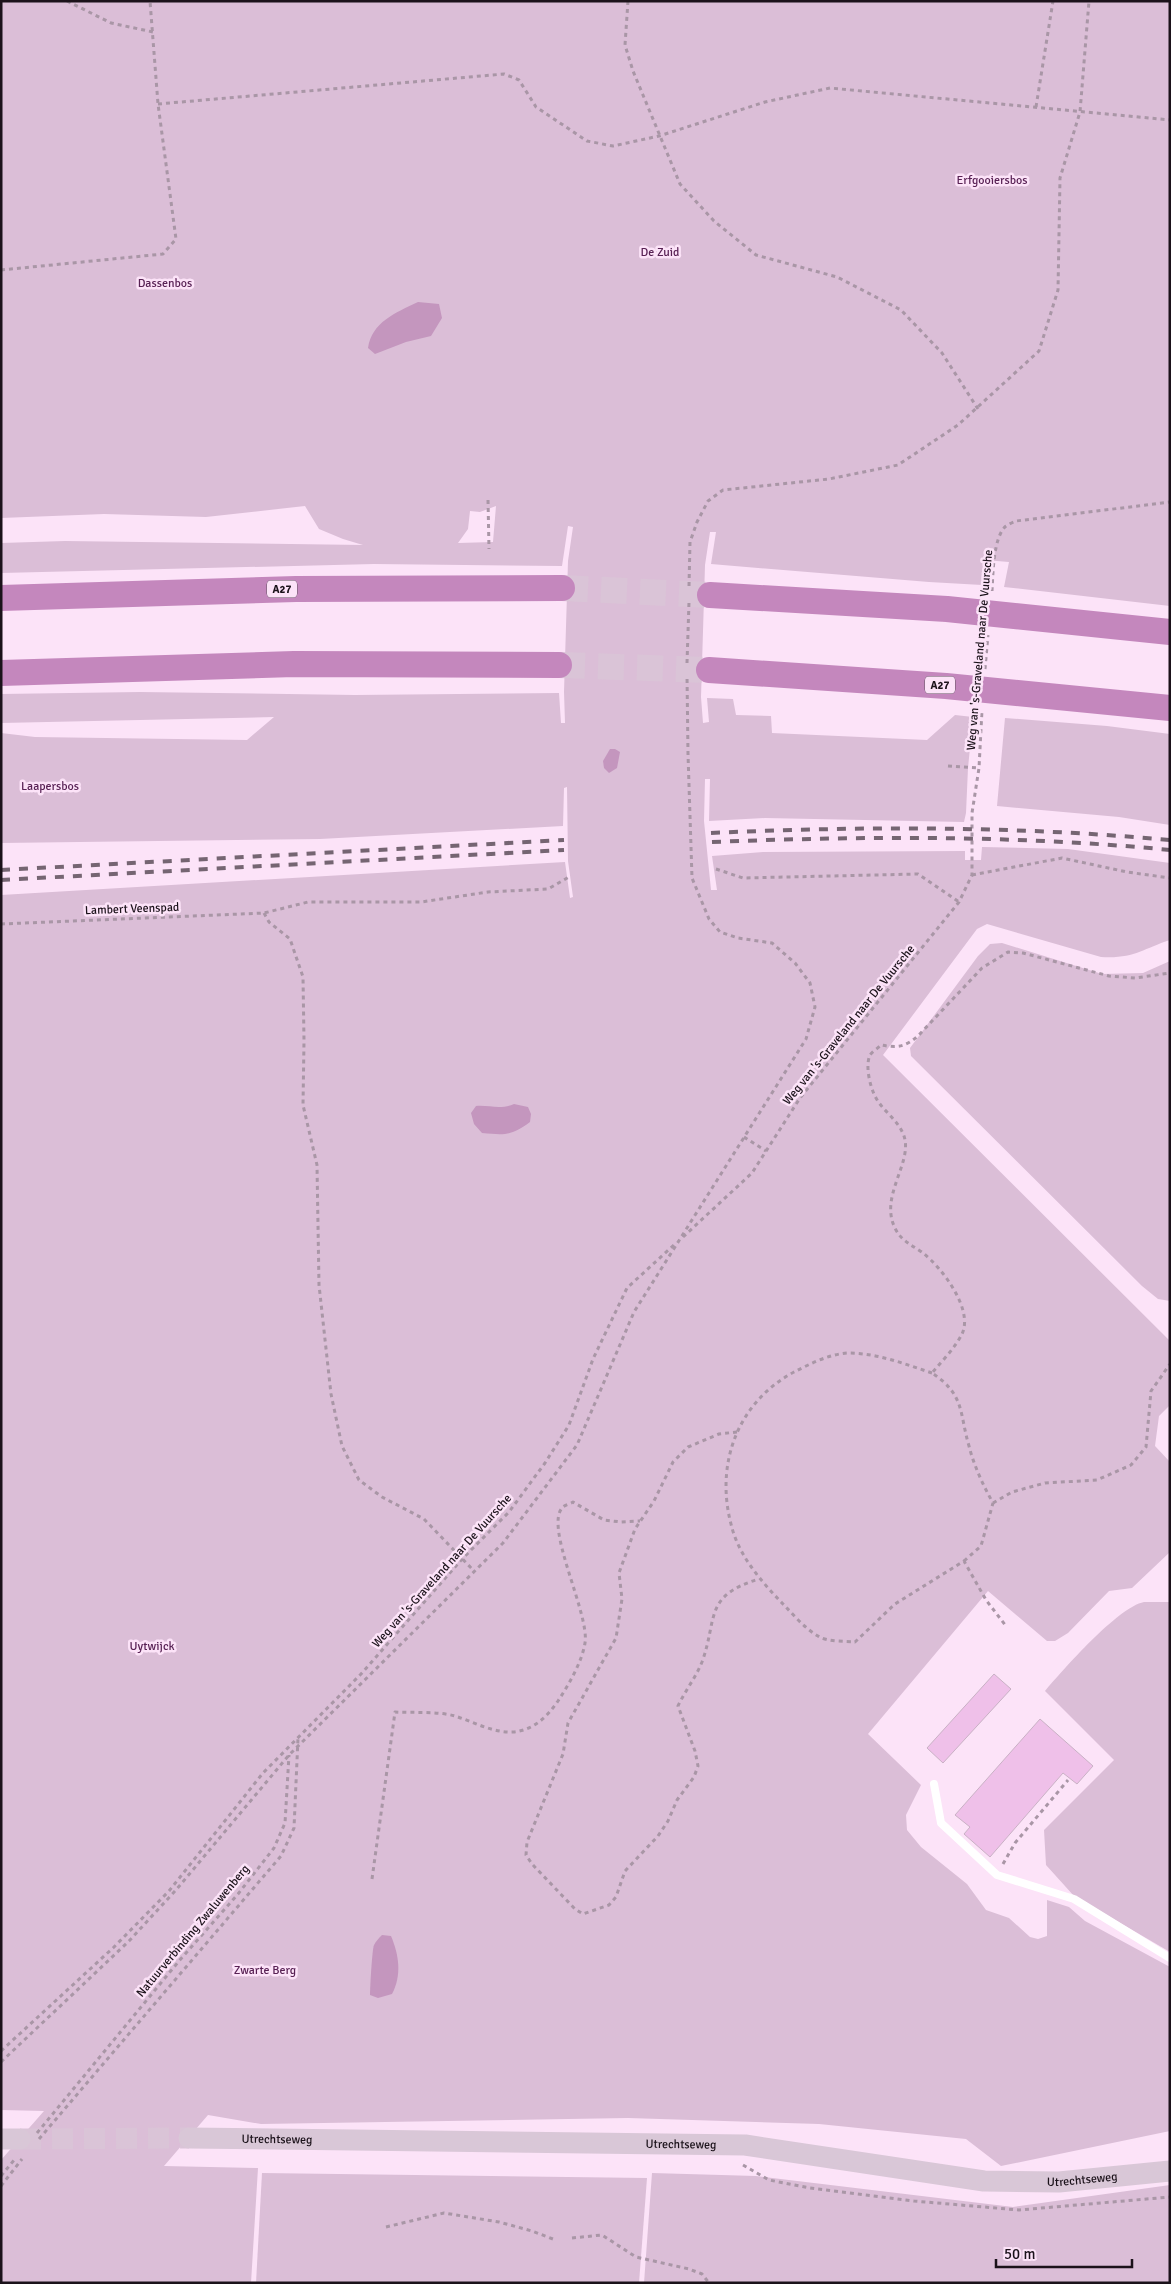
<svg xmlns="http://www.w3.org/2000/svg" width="1171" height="2284" font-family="Signika,sans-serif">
<rect width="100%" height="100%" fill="#fce3f8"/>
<g fill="#dbbed7" fill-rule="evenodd">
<path d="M1,1H1170V606L1004,587L1009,562L985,560L982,585L929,582L711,564L716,532H710L705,565L701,697L703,723L709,722L707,698L733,699L736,715L771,716L772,733L927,740L955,715L973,717L968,768L966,813L964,822L765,818L709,821L710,779H705L704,821L711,890H717L712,856L763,852L965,851V860H981L982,847L1068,849L1170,863V940C1142,949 1134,959 1101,957L987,924L977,929L883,1055L1170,1341V1405L1159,1416L1155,1446L1170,1462V1552L1132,1588L1109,1591L1068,1633L1055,1641H1047L988,1591L868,1734L921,1785L906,1815L907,1830L921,1847L967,1884L986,1910L1009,1918L1030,1937L1038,1939L1047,1936V1900L1069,1907L1085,1921L1170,1967V2131L1001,2166L966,2139L819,2124L628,2118L261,2124L208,2115L164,2166L258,2168L251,2283H1V2160L44,2111L1,2110V895L565,862L570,898L573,897L568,861L567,787L564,788L563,826L320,839L1,843V733L35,737L247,740L274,717L1,723V694L140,692L355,695L559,693L561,723H565L564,692L568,561L573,527L568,526L562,566L374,564L1,573V543L65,541L363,545L343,539L319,529L305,506L206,517L104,514L1,518ZM496,506L493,542L458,543L468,529L470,511L480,512Z"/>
<polygon points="1005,718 1107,726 1170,734 1170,825 1119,817 997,806"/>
<polygon points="1002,943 1102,974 1143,973 1170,961 1170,1301 1158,1299 1142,1286 911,1056 910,1048 978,956 990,944"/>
<path d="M1144,1602H1170V1952L1074,1896L1046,1865L1044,1830L1114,1760L1045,1691C1063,1670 1118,1607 1144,1602Z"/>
<polygon points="262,2173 647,2178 639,2283 256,2283"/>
<polygon points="652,2173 756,2176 1013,2207 1170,2185 1170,2283 644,2283"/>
</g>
<g fill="#c496be">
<path d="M418,302L439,304L442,318L431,336L406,342L375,354L368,348C372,322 395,313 418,302Z"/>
<polygon points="610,749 615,749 620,752 617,768 609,773 604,768 603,761"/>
<path d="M514,1104L528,1107L531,1114L530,1122C511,1136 505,1135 482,1133L474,1124L471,1113L476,1106C490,1105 500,1110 514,1104Z"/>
<path d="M382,1935L391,1936C399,1955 402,1975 392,1994L378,1998L370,1995C370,1988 372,1950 374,1945C376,1941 379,1938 382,1935Z"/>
</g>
<g fill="#efc0e9" stroke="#c9b1c5">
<polygon points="994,1674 1011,1689 943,1763 927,1748"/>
<polygon points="1040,1719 1093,1766 1077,1784 1063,1773 990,1857 964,1834 970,1827 955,1815"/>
</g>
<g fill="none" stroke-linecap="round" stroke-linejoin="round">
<polyline stroke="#dac4d7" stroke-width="21" stroke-dasharray="21 11" stroke-linecap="butt" points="20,2139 189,2138"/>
<g stroke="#dac4d7" stroke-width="26" stroke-dasharray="26 13" stroke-linecap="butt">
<polyline points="562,588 710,595"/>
<polyline points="559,665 709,670"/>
</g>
<g stroke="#a996a6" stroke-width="3" stroke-dasharray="4 4" stroke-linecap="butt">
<polyline points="67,1 111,23 153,32"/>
<polyline points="628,1 625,45 633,71 680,184 714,221 756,255 837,277 901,310 942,353 978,409"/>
<polyline points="158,104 504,74 519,80 536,107 587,141 613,146 659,136 765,102 830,88 1170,120"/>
<polyline points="1036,107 1053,1"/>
<polyline points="1,270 163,254 176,239 158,104 150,1"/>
<polyline points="488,500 489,549"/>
<polyline points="689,586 690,542 697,522 708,501 723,490 829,479 898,465 958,425 1039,351 1058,290 1060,178 1080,112 1089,1"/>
<path d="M992,591C993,575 993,537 1006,526C1009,524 1013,522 1016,521L1170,502"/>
<polyline points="687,663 689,602"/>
<polyline points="985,669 988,635"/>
<polyline points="948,766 979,768"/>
<polyline points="716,869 743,878 918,874 959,902"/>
<polyline points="972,875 1062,858 1127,872 1170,878"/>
<polyline points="264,913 269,922 290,939 303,977 304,1041 303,1105 317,1165 319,1285 331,1394 342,1446 359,1480 382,1497 424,1519 474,1571"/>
<polyline points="1,924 264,913 308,902 421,902 488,892 548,889 569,877"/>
<polyline points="744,1137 766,1151"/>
<polyline points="683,1237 752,1173 800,1098 959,902 972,875 972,813 979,768 982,710"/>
<path d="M932,1373C905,1364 877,1353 848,1353C829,1354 810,1364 794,1372C738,1402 715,1463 731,1524C738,1555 761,1581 782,1603C793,1614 804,1628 818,1636C827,1642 845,1641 855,1642L895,1604L964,1561L986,1600L1006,1626"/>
<path d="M737,1432L719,1434L688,1447L673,1462L654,1501L635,1529L619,1573L622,1599L616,1638L568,1723L563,1754L527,1842L526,1855L532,1864L575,1909L583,1914L609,1905L616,1897L625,1871L658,1836L668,1821L677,1800L694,1777L698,1766L695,1751L678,1706C685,1691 696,1677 702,1662C718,1618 703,1596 759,1579"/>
<polyline points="993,1503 1012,1492 1045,1483 1097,1480 1131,1465 1146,1447 1151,1391 1170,1364"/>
<path d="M964,1561L981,1546L993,1503C983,1485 974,1466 969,1446C959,1412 965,1395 932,1373C942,1361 955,1348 962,1334C974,1309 941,1267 923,1253C912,1245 901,1241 895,1228C879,1196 913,1163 904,1136C898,1119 882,1111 875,1096C870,1086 865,1066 870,1055C872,1052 878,1048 881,1045C898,1048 905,1047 918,1036L982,968L1008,952L1023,953L1109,976L1135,978L1170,973"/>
<polyline points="1003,1864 1015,1843 1068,1780"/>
<path d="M372,1879L395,1712C414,1713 437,1711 455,1716C474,1722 493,1733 513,1732C534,1730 547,1717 558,1701C569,1684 582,1662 585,1643C590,1614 543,1525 563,1507C565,1505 570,1504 573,1502L604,1520L621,1522L640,1521"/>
<polyline points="1,2051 114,1947 169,1891 263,1773 361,1674 463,1558 509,1512 545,1463 569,1425 593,1359 627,1288 675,1244"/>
<polyline points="1,2062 129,1941 176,1890 289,1755 503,1543 577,1445 634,1312 806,1039 815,1007 810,983 795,963 772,943 738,938 720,932 709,919 692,878 688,754 687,675"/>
<polyline points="37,2133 179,1961 238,1894 274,1848 285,1823 289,1755"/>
<polyline points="39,2139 281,1856 294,1828 298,1738"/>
<polyline points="743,2165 769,2180 810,2188 914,2201 1019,2210 1170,2197"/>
<polyline points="1,2176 15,2159"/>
<polyline points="1,2186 22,2159"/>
<polyline points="386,2227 444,2213 499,2222 532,2231 553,2239"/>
<polyline points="572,2238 602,2235 636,2257 689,2269 702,2274 709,2283"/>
</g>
<polyline stroke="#fff" stroke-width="8" points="934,1784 941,1823 997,1875 1074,1899 1170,1958"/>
<g stroke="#d9c7d7" stroke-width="21">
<path id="s1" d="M189,2138L745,2145L984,2181L1059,2182L1170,2171"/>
<polyline points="1,2139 20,2139"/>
</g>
<g stroke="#c487bd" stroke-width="26">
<polyline points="710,595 947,609 1170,632"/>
<polyline points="1,598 296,589 562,588"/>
<polyline points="709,670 946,686 1170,708"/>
<polyline points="1,673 294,664 559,665"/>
</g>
<g stroke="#756572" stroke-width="4" stroke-dasharray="9 9" stroke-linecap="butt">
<path d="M711,833C864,826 1016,826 1170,840"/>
<path d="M712,842C865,836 1017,835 1170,850"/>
<polyline points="1,870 564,840"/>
<polyline points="1,880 564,850"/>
</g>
</g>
<g text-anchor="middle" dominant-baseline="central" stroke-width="5" stroke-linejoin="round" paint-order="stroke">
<g fill="#fce3f8" stroke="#5e515d" stroke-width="1">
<rect x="267" y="580.5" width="30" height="17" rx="4"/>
<rect x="925" y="676.5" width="30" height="17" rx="4"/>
</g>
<g font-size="11" font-weight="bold" fill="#1b121a">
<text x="282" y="589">A27</text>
<text x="940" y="685">A27</text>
</g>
<g font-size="12" fill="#582154" stroke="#fce3f8">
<text x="992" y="180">Erfgooiersbos</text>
<text x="660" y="252">De Zuid</text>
<text x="165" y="283">Dassenbos</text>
<text x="50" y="786">Laapersbos</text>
<text x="152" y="1646">Uytwijck</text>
<text x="265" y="1970">Zwarte Berg</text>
</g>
<g font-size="12" fill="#1b121a" stroke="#fce3f8">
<text transform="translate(980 650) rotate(-85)">Weg van 's-Graveland naar De Vuursche</text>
<text transform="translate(132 909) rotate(-2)">Lambert Veenspad</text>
<text transform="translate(849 1025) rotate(-51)">Weg van 's-Graveland naar De Vuursche</text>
<text transform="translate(442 1571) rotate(-48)">Weg van 's-Graveland naar De Vuursche</text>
<text transform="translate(193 1931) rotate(-50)">Natuurverbinding Zwaluwenberg</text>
<text stroke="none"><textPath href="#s1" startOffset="88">Utrechtseweg</textPath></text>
<text stroke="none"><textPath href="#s1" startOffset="492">Utrechtseweg</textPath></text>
<text stroke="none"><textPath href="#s1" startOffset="896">Utrechtseweg</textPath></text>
</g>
</g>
<rect width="1171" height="2284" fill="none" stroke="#1b121a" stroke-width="5"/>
<path d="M996 2259v8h136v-8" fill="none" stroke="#1b121a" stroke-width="2.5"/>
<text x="1004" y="2259" font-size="15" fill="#1b121a" stroke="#fce3f8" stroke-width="4" paint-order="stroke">50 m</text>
</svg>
